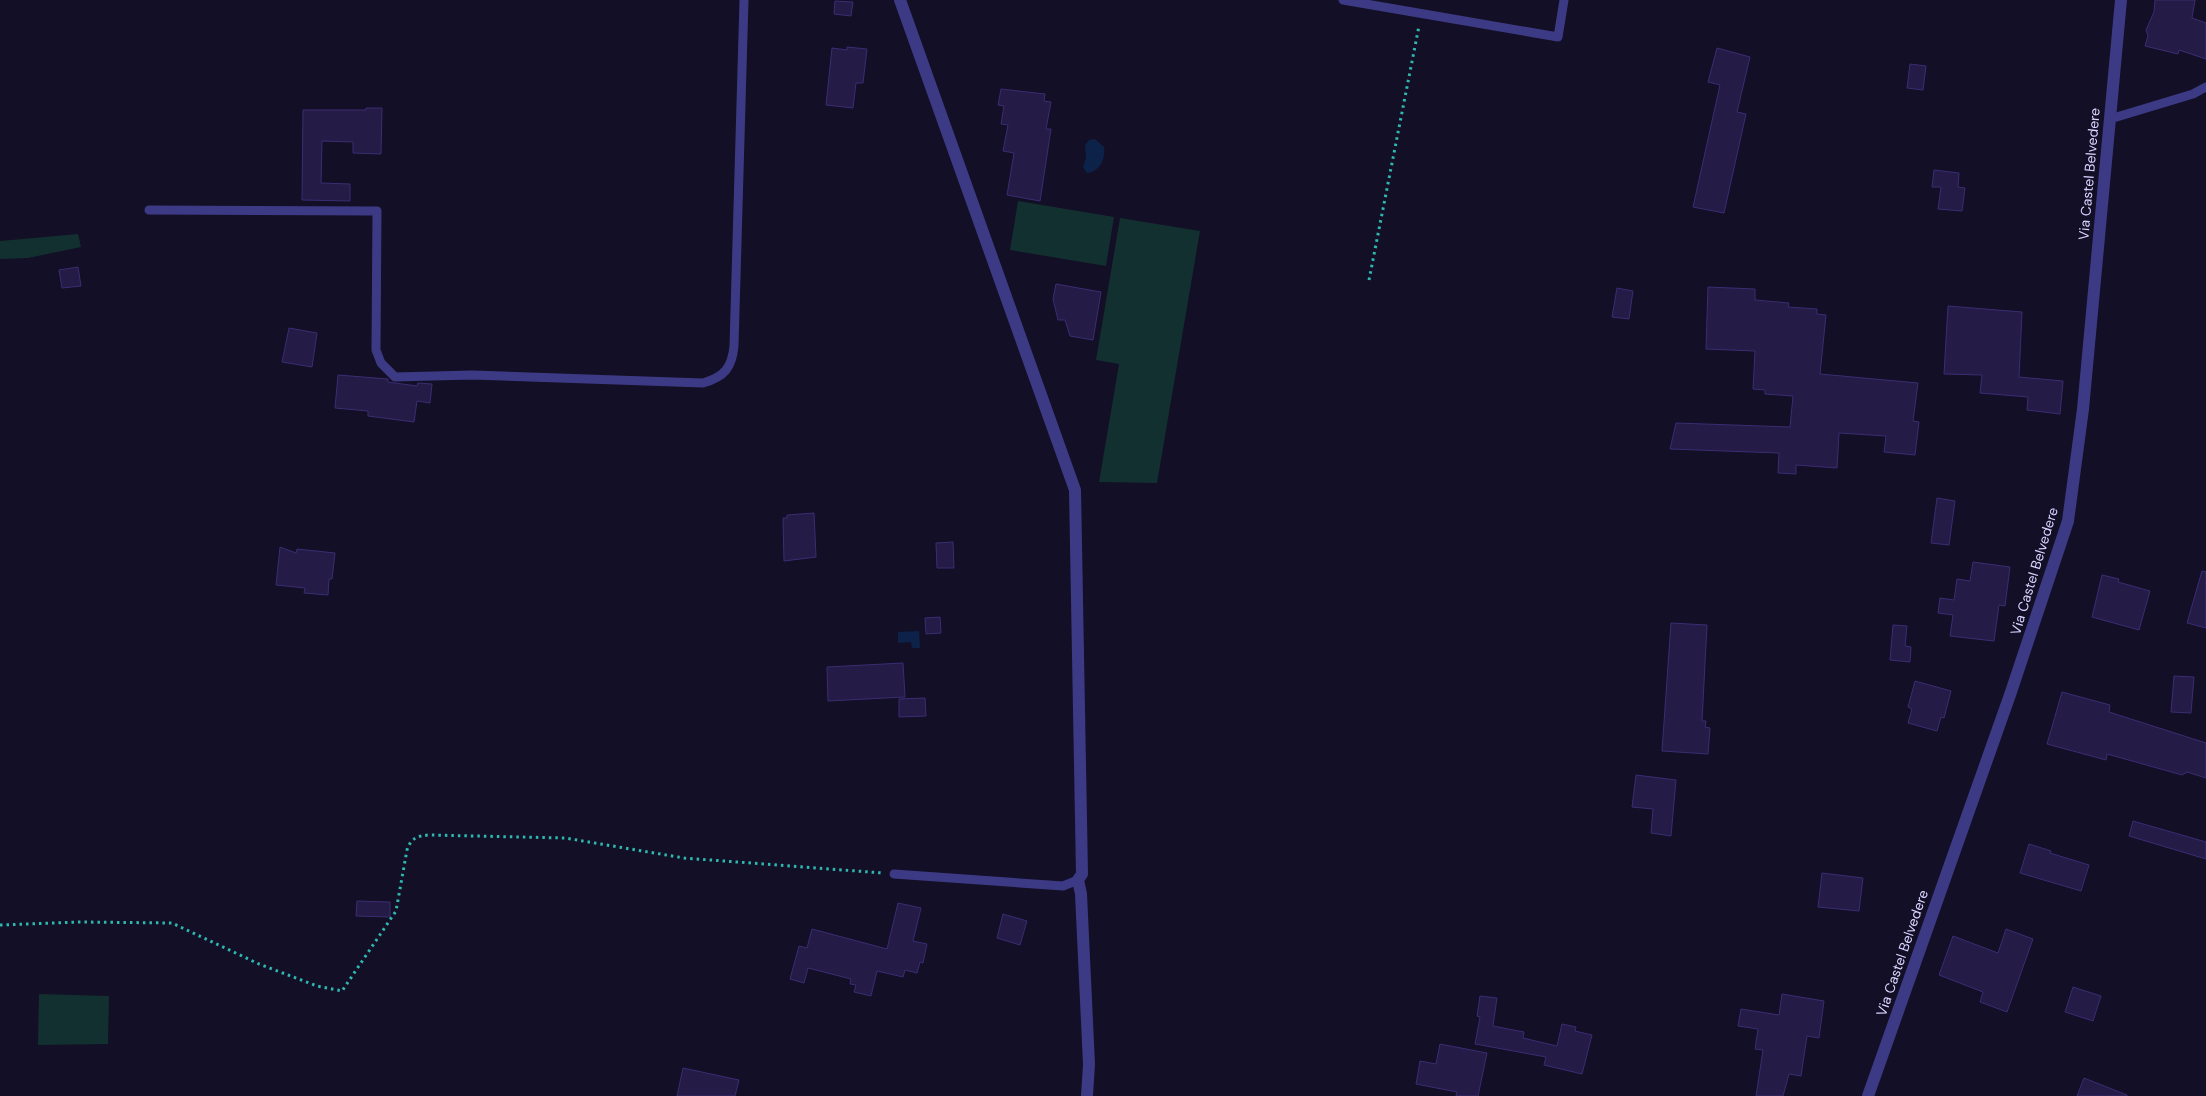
<svg xmlns="http://www.w3.org/2000/svg" width="2206" height="1096" font-family="'DM Sans',sans-serif">
<rect width="100%" height="100%" fill="#130f26"/>
<g fill="#12302f">
<polygon points="1018,201 1114,217 1106,266 1010,250"/>
<polygon points="1120,218 1200,231 1157,483 1099,482 1119,364 1096,360"/>
<polygon points="78,234 81,247 28,258 0,259 0,241"/>
<polygon points="39,994 109,996 108,1044 38,1045"/>
</g>
<g fill="#0c2248">
<path d="M1095,139L1104,147C1106,158 1100,172 1087,173L1083,167L1086,158L1085,145L1089,140Z"/>
<polygon points="919,631 920,648 912,648 911,642 898,643 898,632"/>
</g>
<g fill="#241b47" stroke="#3b2d73">
<polygon points="2155,0 2195,0 2192,18 2206,23 2206,59 2179,50 2178,54 2145,46 2148,36 2146,30 2154,12"/>
<polygon points="835,1 853,2 851,16 834,14"/>
<polygon points="847,47 867,49 863,83 856,83 853,108 826,105 832,48 847,50"/>
<polygon points="1717,48 1750,57 1737,112 1746,114 1724,213 1693,207 1720,85 1708,82"/>
<polygon points="1910,64 1926,66 1923,90 1907,88"/>
<polygon points="1001,89 1045,94 1044,101 1051,102 1046,129 1051,129 1040,201 1007,195 1014,153 1003,151 1008,125 1001,124 1004,106 998,105"/>
<polygon points="366,108 382,108 381,154 353,153 353,142 322,141 321,183 350,184 350,201 302,200 303,110 366,110"/>
<polygon points="1934,170 1959,173 1958,187 1965,188 1962,211 1938,209 1941,187 1932,187"/>
<polygon points="78,267 81,286 62,288 59,270"/>
<polygon points="1056,284 1101,292 1093,340 1070,336 1065,320 1058,320 1053,299"/>
<polygon points="1708,287 1755,289 1755,300 1789,303 1788,307 1817,309 1817,314 1826,315 1820,374 1918,383 1913,421 1919,422 1915,455 1884,452 1886,436 1839,433 1837,468 1796,465 1796,474 1778,473 1779,453 1670,449 1676,423 1790,427 1793,396 1765,394 1765,390 1753,389 1755,351 1706,349"/>
<polygon points="1617,288 1633,291 1629,319 1612,317"/>
<polygon points="1948,306 2022,312 2019,377 2063,381 2060,414 2027,410 2028,397 1980,393 1982,375 1944,374"/>
<polygon points="289,328 317,333 312,367 282,362"/>
<polygon points="338,375 388,379 388,382 417,386 418,383 432,384 430,403 417,401 414,422 368,416 368,411 335,408"/>
<polygon points="1937,498 1955,501 1949,545 1931,543"/>
<polygon points="814,513 816,557 784,561 783,518 787,518 787,515"/>
<polygon points="953,542 954,568 937,568 936,543"/>
<polygon points="280,547 296,553 297,549 335,553 332,579 329,579 328,595 304,593 305,588 276,585"/>
<polygon points="1973,562 2010,567 2005,606 1999,605 1994,641 1950,636 1953,615 1938,613 1940,598 1954,600 1957,579 1970,581"/>
<polygon points="2202,571 2206,572 2206,628 2187,623"/>
<polygon points="2102,575 2119,579 2118,582 2150,591 2139,630 2092,617"/>
<polygon points="940,617 941,633 926,634 925,618"/>
<polygon points="1671,623 1707,625 1702,721 1706,721 1705,727 1710,728 1708,754 1662,751"/>
<polygon points="1893,625 1907,626 1905,646 1911,647 1910,662 1890,660"/>
<polygon points="903,663 905,697 828,701 827,667"/>
<polygon points="2174,676 2194,677 2191,713 2171,712"/>
<polygon points="1915,681 1951,691 1944,718 1941,717 1937,731 1908,723 1912,709 1908,707"/>
<polygon points="2062,692 2110,705 2109,712 2206,743 2206,778 2187,772 2182,775 2107,754 2106,760 2047,744"/>
<polygon points="925,698 926,716 899,717 899,699"/>
<polygon points="1636,775 1676,780 1671,836 1651,833 1653,809 1632,807"/>
<polygon points="2133,821 2206,842 2206,859 2129,836"/>
<polygon points="2029,844 2051,851 2050,853 2089,865 2081,891 2020,873"/>
<polygon points="1822,873 1863,878 1859,911 1818,907"/>
<polygon points="357,901 390,902 390,917 356,916"/>
<polygon points="898,903 921,908 913,941 927,944 923,963 920,962 917,973 905,970 903,977 877,971 871,996 854,992 856,985 850,984 851,979 808,968 804,983 790,979 799,946 807,948 812,929 887,949"/>
<polygon points="1003,914 1027,921 1020,945 997,938"/>
<polygon points="2006,929 2033,939 2007,1012 1980,1002 1983,992 1939,975 1953,936 1998,953"/>
<polygon points="2073,987 2101,996 2093,1021 2065,1012"/>
<polygon points="1782,994 1824,1001 1819,1038 1807,1036 1801,1076 1789,1074 1783,1096 1756,1096 1763,1050 1755,1049 1758,1029 1738,1026 1741,1009 1779,1015"/>
<polygon points="1480,996 1497,998 1493,1026 1524,1032 1523,1038 1557,1046 1562,1024 1576,1027 1575,1031 1592,1035 1582,1074 1544,1065 1546,1057 1475,1044 1480,1017 1477,1016"/>
<polygon points="1440,1044 1487,1053 1478,1096 1456,1096 1457,1092 1416,1084 1420,1061 1436,1064"/>
<polygon points="683,1068 739,1080 735,1096 677,1096"/>
<polygon points="2084,1078 2127,1095 2127,1096 2077,1096"/>
</g>
<g fill="none" stroke-linecap="round" stroke-linejoin="round">
<g stroke="#2fb8b0" stroke-width="3" stroke-dasharray="2.5 4" stroke-linecap="butt">
<polyline points="1369,280 1419,26"/>
<path d="M0,925L80,922L172,923L259,964L317,986L342,991L396,911L407,850C411,838 417,836 429,835L565,838L684,858L883,873"/>
</g>
<g stroke="#3d3a85" stroke-width="9">
<polyline points="1343,0 1558,37 1564,0"/>
<polyline points="2110,119 2193,94 2206,87"/>
<path d="M149,210L377,211L376,350L381,363L395,377L472,375L703,383C724,377 732,368 734,346L744,0"/>
<polyline points="894,874 1063,886 1078,880"/>
</g>
<polyline stroke="#3d3a85" stroke-width="12" points="900,0 1075,490 1082,874 1078,880 1081,894 1089,1064 1087,1096"/>
<polyline stroke="#3d3a85" stroke-width="12" points="1868,1096 2011,692 2068,521 2083,409 2121,0"/>
</g>
<g text-anchor="middle" dominant-baseline="central" stroke-width="4.5" stroke-linejoin="round" paint-order="stroke">
<g font-size="14" fill="#d9d4ff" stroke="#130f26">
<text transform="translate(2089 174) rotate(-85)">Via Castel Belvedere</text>
<text transform="translate(2034 571) rotate(-73)">Via Castel Belvedere</text>
<text transform="translate(1902 953) rotate(-71)">Via Castel Belvedere</text>
</g>
</g>
</svg>
